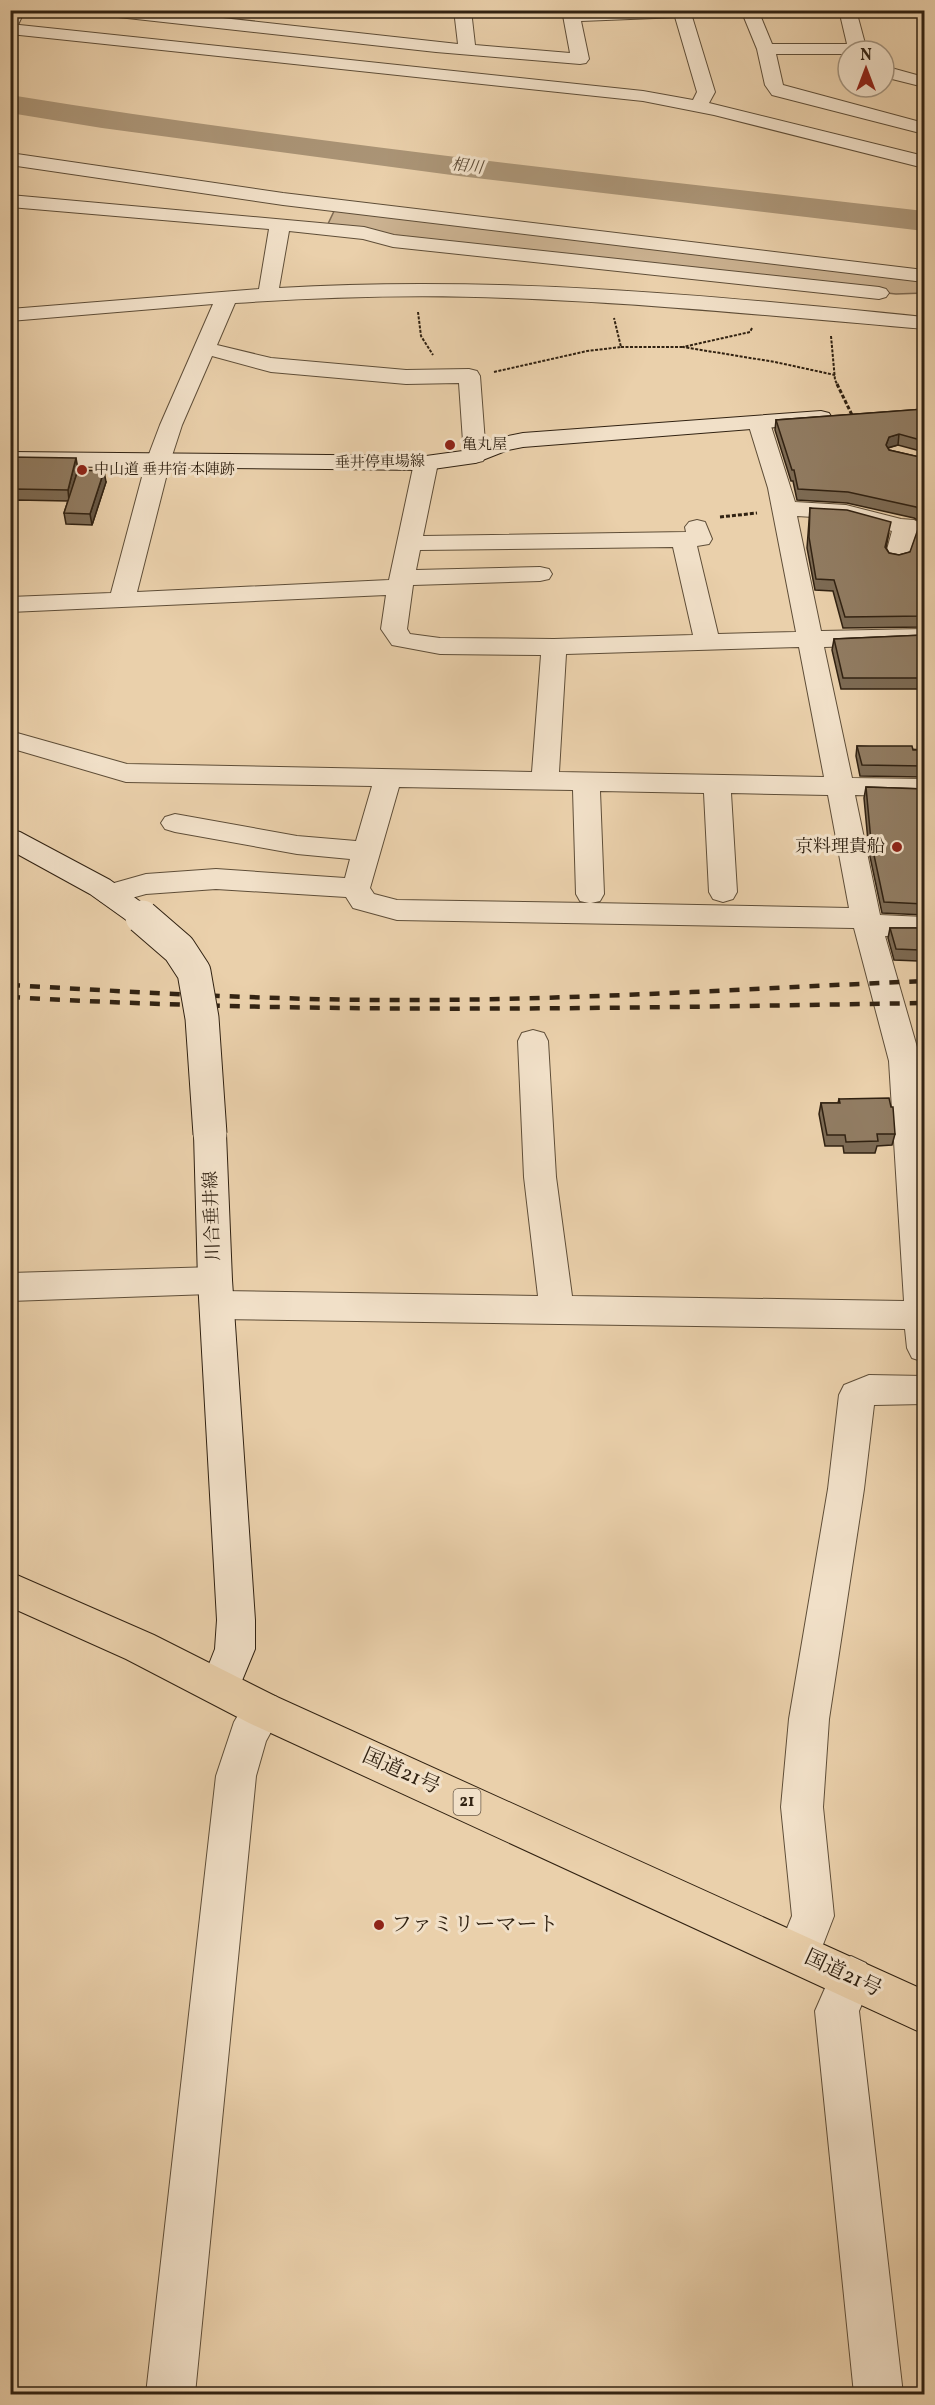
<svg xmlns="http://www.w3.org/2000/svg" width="935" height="2405" font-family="Vollkorn,'Noto Serif JP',serif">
<rect width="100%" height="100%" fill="#ead0ab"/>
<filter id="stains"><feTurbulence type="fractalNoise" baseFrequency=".00333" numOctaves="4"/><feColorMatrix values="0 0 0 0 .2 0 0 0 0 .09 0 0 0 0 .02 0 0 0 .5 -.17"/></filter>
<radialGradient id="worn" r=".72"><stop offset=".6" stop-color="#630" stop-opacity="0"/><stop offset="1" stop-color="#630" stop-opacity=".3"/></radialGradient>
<polygon fill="#cbb291" stroke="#7e6a52" stroke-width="1.5" points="336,207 924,278 924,293 896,294 402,240 327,226"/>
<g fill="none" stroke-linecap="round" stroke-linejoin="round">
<path fill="#ab9577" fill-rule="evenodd" d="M10,95C313,144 619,176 924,211V231L459,176L102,128L10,113Z"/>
<defs>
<g id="minor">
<polygon points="10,10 25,10 16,29 10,30"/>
<polygon points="92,10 151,10 458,44 454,10 471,10 475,45 570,53 562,10 737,10 729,15 581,21 589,59 586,63 580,64 436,52 100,15"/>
<polygon points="741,10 758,10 772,44 847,44 839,10 856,10 867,51 848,51 848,54 776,54 783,85 924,123 924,134 772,95 765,85 757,49"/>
<polygon points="884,66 924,77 924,87 884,77"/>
<polygon points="10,153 283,193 924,270 924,282 283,205 10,165"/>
<path d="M10,195L364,227L394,235L879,287L886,289L889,293L886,297L879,299L393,247L363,239L289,231L279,288C494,275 711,295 924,317V329C785,317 646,303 507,298C416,294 325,297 235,303L217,345L271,358L406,370L469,369L477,371L480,376L486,456L483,461L475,463L467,461L464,456L459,383L406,384L271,372L212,356L182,425L170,462L137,592L389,580L414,463L418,458L426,456L434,458L438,463L423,536L686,532L685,527L689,522L697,520L705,522L712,539L709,544L697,546L718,634L796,632L768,488L748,423L751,418L759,416L767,418L770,423L795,502L846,505L901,519L914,520L924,525V539L915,537L906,562L897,564L888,562L885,557L892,531L846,519L797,516L821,631L924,629V644L824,647L852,778L924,779V797L855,795L880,915L924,917V937L885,936L921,1061L924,1115V1362L912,1358L907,1348L905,1329L217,1319L205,1315L200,1305L205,1295L210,1294L10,1301V1273L215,1267L227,1270L232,1280L227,1290L221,1291L538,1296L524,1177L518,1041L522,1033L533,1030L544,1033L548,1041L556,1177L572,1296L904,1301L889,1061L854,928L397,920L353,908L346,897L216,889L146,894L110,904L100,901L96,894L100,887L146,874L216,869L345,878L350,859L297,854L175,832L165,829L161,823L165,817L175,814L297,836L356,841L372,786L126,782L10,748V731L127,764L532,772L541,655L440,654L392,645L381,629L386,595L10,612V597L111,593L146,462L160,425L213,304L10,321V309L259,289L269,229L10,207ZM673,547L693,635L554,639L440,638L410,634L407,629L413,585L540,581L549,579L552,574L549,569L540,567L416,570L420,550ZM799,647L824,777L559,772L566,654ZM399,787L573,790L576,894L580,901L589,903L397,900L374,894L370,888ZM600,791L704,793L709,892L713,899L723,902L733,899L737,892L731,793L828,795L849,908L591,903L600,901L604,894Z"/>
<polygon points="869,1375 924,1376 924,1404 874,1405 864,1489 829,1719 823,1807 834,1916 814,1968 799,1975 784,1968 777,1953 792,1916 781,1807 789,1719 828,1489 839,1395 844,1385"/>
<polygon points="263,1692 277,1697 283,1710 266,1741 256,1776 195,2394 146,2394 216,1776 234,1722 249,1697"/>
<polygon points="851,1956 866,1963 873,1978 859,2011 903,2394 854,2394 815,2011 836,1963"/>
</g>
<polygon id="tertiary" points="673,10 690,10 715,92 709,103 924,156 924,168 714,115 643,101 10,34 10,24 643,91 693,100 697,92"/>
<g id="secondary">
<polygon points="821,411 829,413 832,418 829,423 523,447 508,450 475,463 426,470 10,466 10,452 426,456 470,450 494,439 523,433"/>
<polygon points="10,829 20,832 110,880 152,910 157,917 152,924 142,927 132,924 90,894 10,850"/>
<polygon points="210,1122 221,1126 226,1134 232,1280 255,1620 255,1649 234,1700 220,1705 206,1700 200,1687 215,1649 217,1620 198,1280 194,1134 199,1126"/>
</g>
<polygon id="trunk" points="10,1572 154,1635 277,1697 924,1990 924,2034 249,1723 126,1659 10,1607"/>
</defs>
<use href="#minor" stroke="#5f4e38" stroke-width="2"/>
<use href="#tertiary" stroke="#5f4e38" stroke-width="2"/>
<use href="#secondary" stroke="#312212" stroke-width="2"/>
<use href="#trunk" stroke="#312212" stroke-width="2"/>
<g stroke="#312212" stroke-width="2" stroke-dasharray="3 1.5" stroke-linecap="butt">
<polyline points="418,312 421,336 433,355"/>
<polyline points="752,328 750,332 683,347 775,362 835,375"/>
<polyline points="831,336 835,380 838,386"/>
<polyline points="621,347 683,347"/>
<polyline points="494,372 587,351 621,347 614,318"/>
</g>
<g stroke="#312212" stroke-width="3" stroke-dasharray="4 2" stroke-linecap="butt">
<polyline points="837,384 852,415"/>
<polyline points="720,517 757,513"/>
</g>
<use href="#minor" fill="#f1e0c8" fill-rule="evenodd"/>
<use href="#tertiary" fill="#f1e0c8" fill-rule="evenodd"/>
<use href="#secondary" fill="#f1e0c8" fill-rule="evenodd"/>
<use href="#trunk" fill="#ead0ab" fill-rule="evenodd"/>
<g stroke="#312212" stroke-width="4.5" stroke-dasharray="10 10" stroke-linecap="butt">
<path d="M10,985C149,993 288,1001 428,1000C593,999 759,988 924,981"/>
<path d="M10,997C315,1015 619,1008 924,1003"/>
</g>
<defs>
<polyline id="secondary-bridge" points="142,917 179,949 194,972 202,1018 210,1134"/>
</defs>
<use href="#secondary-bridge" stroke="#312212" stroke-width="35" stroke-linecap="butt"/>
<use href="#secondary-bridge" stroke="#f1e0c8" stroke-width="33"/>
</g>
<g fill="#7d6b54" stroke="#312212" stroke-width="1.5">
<polygon points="924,409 924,452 898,445 888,448 889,450 924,458 924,524 914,518 847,503 797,500 793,481 791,481 775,430 776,420"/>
<polygon points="10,457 78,469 75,479 106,482 92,525 66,524 64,513 68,501 17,500 16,504 10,504"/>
<polygon points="810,508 889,533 886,548 889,553 899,555 910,552 924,530 924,627 843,628 833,591 815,590 807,548"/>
<polygon points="924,635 924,689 841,689 832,650 834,639"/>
<polygon points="857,746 924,750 924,777 860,776 856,756"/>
<polygon points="866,787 924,789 924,915 882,913 869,852 864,798"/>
<polygon points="890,928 924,928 924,956 919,956 918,961 894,960 888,938"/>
<polygon points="839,1099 895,1134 892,1145 877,1146 875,1153 844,1153 843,1146 825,1146 819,1114 821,1103 838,1103"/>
</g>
<g fill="#665745" stroke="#312212" stroke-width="1.5">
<polygon points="899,434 898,445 887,448 886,445 889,437"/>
<polygon points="76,458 78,469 69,501 68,490"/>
<polygon points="104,471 106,482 92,525 90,514"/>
<polygon points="15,489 17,500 16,504 14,492"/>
</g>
<g fill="#917c62" stroke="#312212" stroke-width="1.5">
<polygon points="924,409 924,441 899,434 889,437 886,445 889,450 924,458 924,512 916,507 848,492 798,489 794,470 792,470 776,420"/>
<polygon points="10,457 76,458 68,490 15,489 14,492 10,492"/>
<polygon points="78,470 104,471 90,514 64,513"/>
<polygon points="810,508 847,510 891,522 885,547 889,553 899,555 910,552 918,529 924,530 924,616 845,617 834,580 816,579 809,537"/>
<polygon points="924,635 924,678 843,678 834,639"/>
<polygon points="857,746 912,746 913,750 924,750 924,766 862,765"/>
<polygon points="866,787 924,789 924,904 884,902 871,841"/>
<polygon points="890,928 924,928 924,946 920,946 920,950 896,949"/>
<polygon points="889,1098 891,1107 893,1107 895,1134 877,1134 878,1141 846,1142 845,1135 827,1135 821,1103 840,1103 839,1099"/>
</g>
<g fill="#8f2418" stroke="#f1e0c8" stroke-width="2">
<circle cx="450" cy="445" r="6"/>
<circle cx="82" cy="470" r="6"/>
<circle cx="897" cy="847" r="6"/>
<circle cx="379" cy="1925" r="6"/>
</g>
<g text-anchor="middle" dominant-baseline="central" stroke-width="6" stroke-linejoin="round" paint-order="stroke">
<g font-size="15" fill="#312212" stroke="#f1e0c8" text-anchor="start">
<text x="462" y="445">亀丸屋</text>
<text x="94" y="470">中山道 垂井宿 本陣跡</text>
</g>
<g font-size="15" fill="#312212" stroke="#f1e0c8">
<text transform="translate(380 463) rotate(-1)">垂井停車場線</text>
</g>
<g font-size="16" font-style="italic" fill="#5c4a35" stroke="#f1e0c8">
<text transform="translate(467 167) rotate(7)">相川</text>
</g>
<rect fill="#f1e0c8" stroke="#6b5b49" stroke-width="1.5" x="453.5" y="1789" width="27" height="26" rx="4.5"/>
<g font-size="16" font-weight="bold" fill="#312212">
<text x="467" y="1802">21</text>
</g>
<g font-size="18" fill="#312212" stroke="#f1e0c8" text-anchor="end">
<text x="885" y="847">京料理貴船</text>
</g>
<g font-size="18" fill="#312212" stroke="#f1e0c8">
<text transform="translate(213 1216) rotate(-92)">川合垂井線</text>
</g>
<g font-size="21" fill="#312212" stroke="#f1e0c8">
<text transform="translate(401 1772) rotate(24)">国道21号</text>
<text transform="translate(843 1974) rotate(25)">国道21号</text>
</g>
<g font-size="21" fill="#312212" stroke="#f1e0c8" text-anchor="start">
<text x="391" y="1925">ファミリーマート</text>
</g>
</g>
<rect width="935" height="2405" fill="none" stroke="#ead0ab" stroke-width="36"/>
<rect x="12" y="12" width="911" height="2381" fill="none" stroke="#312212" stroke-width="3"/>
<rect x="18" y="18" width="899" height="2369" fill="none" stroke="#312212" stroke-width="1.5"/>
<g transform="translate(866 69)"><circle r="28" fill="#f1e0c8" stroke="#a4947f" stroke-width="1.5"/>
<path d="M0-4.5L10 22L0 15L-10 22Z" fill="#8f2418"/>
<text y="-9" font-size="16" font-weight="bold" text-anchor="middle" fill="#312212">N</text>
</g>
<rect width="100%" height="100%" filter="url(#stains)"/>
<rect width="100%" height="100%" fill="url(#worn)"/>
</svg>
